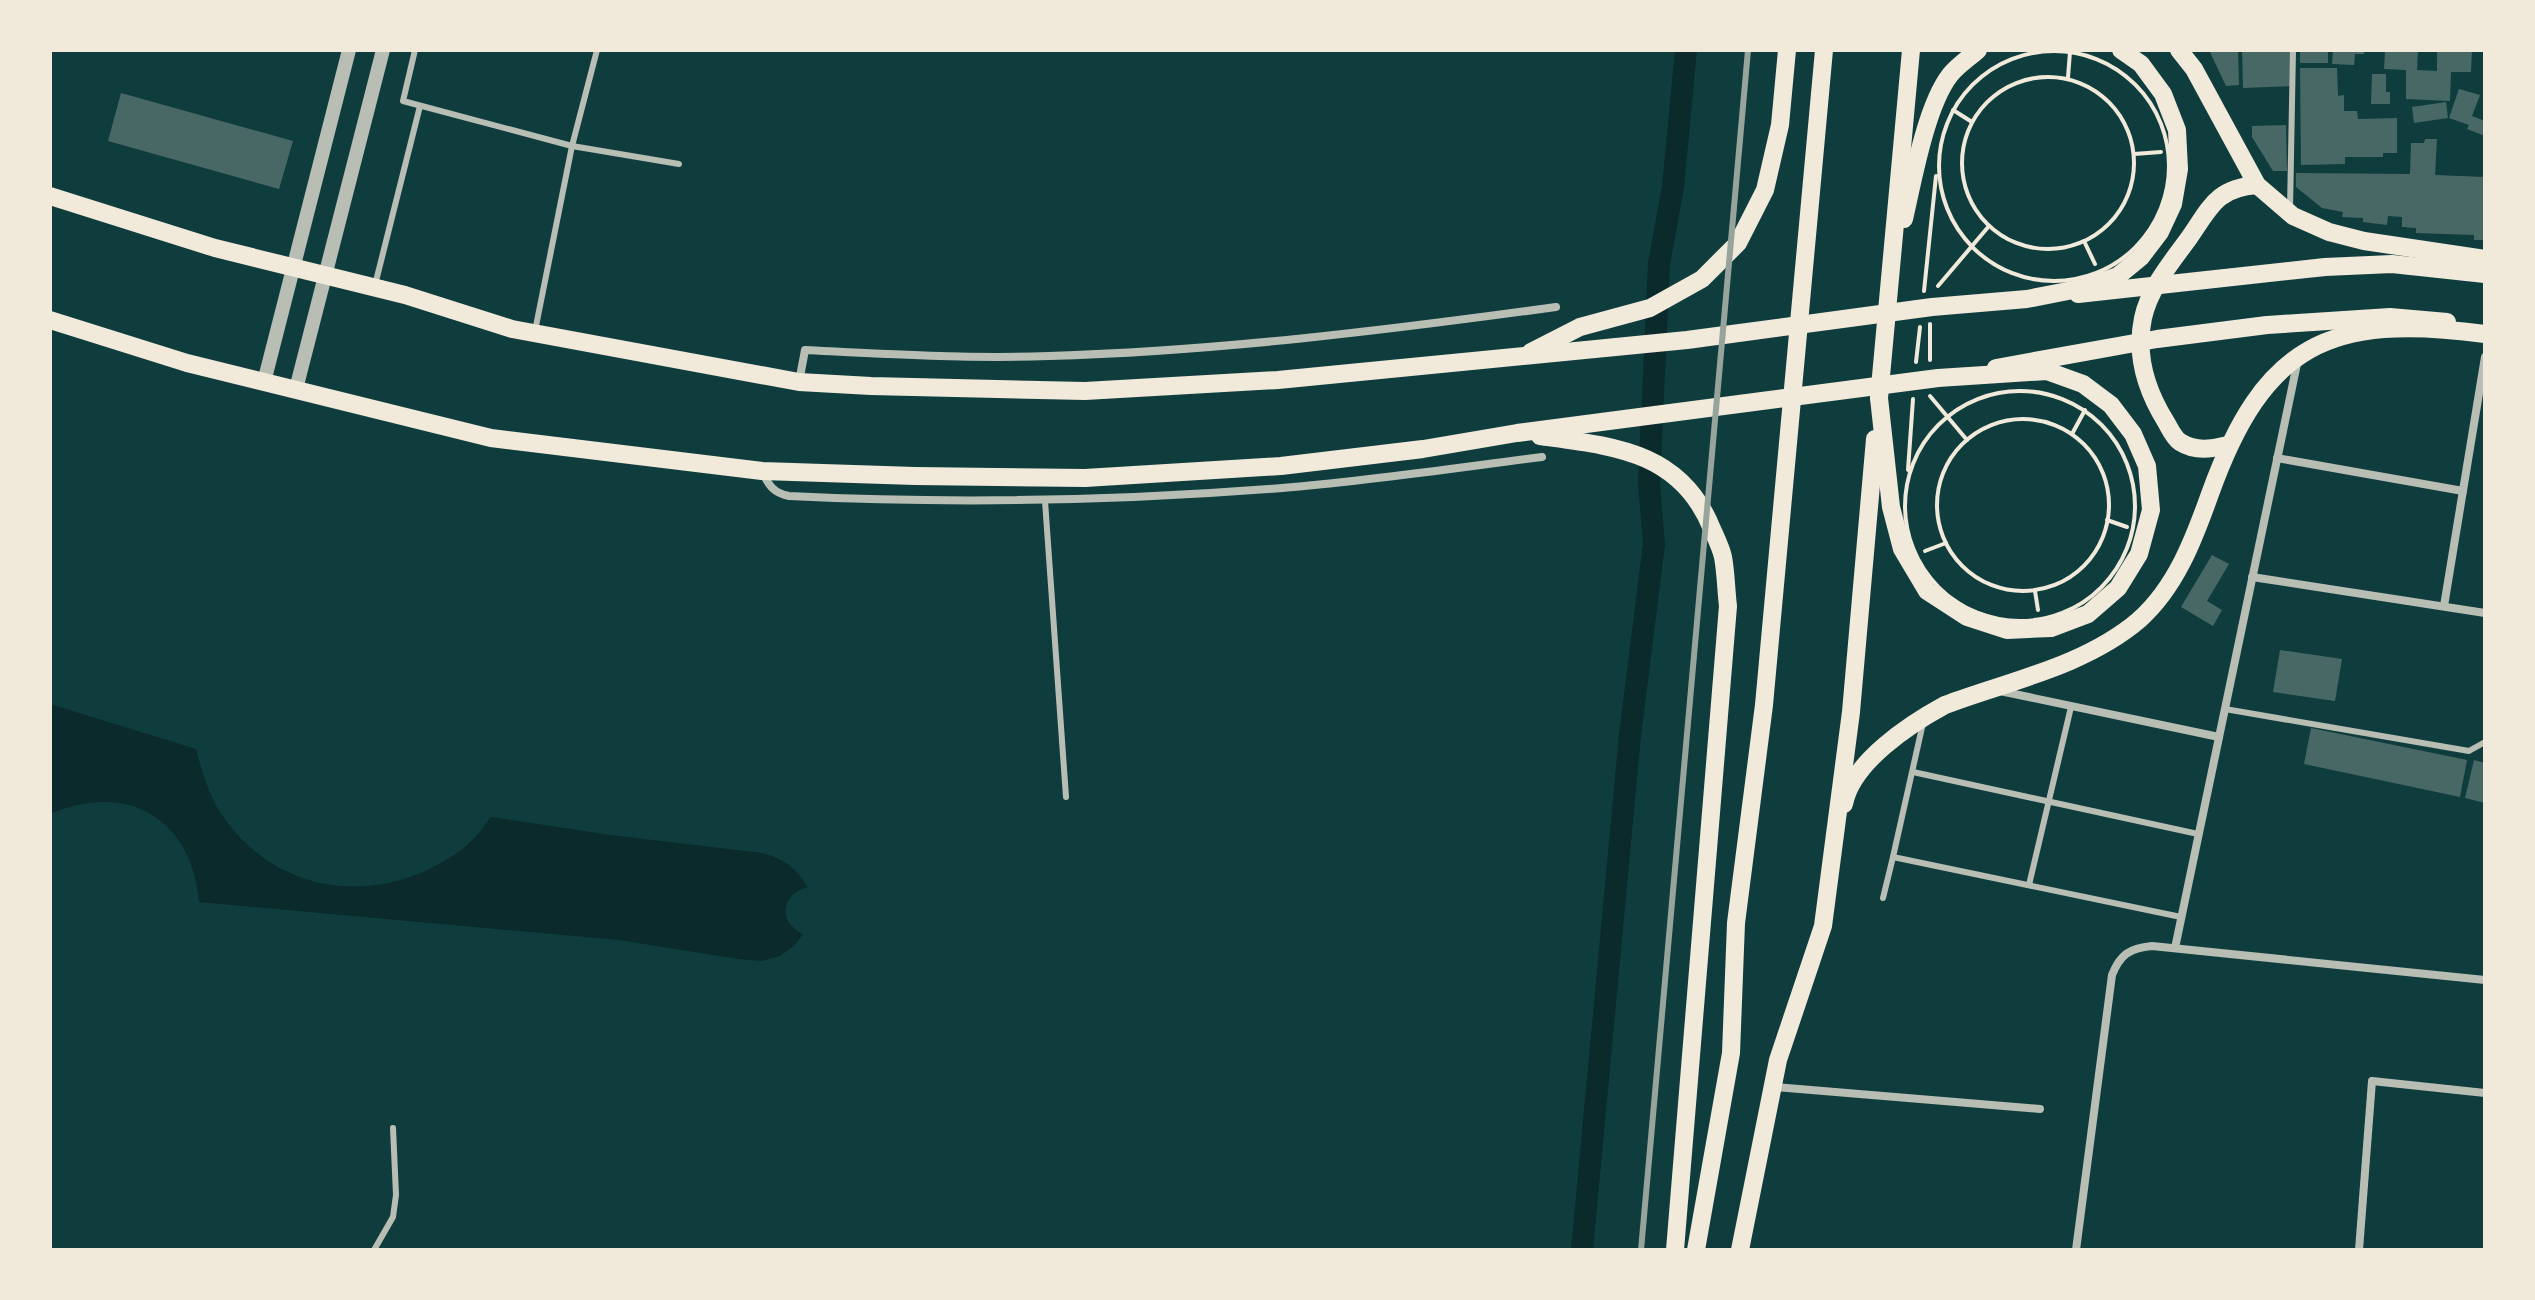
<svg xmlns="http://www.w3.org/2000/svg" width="2535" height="1300" font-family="Cabin,sans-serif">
<rect width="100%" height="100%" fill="#0f3d3e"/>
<path fill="#0a2a2b" d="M50,704L196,749C203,775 210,800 227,822C274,885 354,903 425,871C441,863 459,854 471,841C479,834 484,825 491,817L611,835L762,853C784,859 795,867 808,887C781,894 777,922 803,934L794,946L780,956L762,961L738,959L619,940L199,902C192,818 127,781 50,814Z"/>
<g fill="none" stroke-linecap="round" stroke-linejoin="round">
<polyline stroke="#0a2a2b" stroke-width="22" points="1582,1250 1630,735 1654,544 1649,483 1659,264 1673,187 1686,50"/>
</g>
<g fill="#486865">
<polygon points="2209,50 2238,50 2239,85 2226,86"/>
<polygon points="2242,50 2291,50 2292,86 2243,88"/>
<rect x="2300" y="50" width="28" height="13"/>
<polygon points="2333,50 2364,50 2364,54 2355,54 2354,65 2332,64"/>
<polygon points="2385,50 2418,50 2417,70 2437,71 2437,50 2472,50 2471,72 2451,72 2450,101 2406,99 2406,70 2384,69"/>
<polygon points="2300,68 2337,68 2338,96 2344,95 2344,111 2357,111 2358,119 2397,118 2397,153 2383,153 2383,157 2345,157 2345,164 2301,165"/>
<polygon points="2372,74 2386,74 2386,92 2390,92 2390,104 2371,104"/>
<polygon points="2459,89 2480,95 2472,116 2485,121 2485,136 2467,129 2469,125 2449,118"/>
<polygon points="121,93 293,141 279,189 108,141"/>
<polygon points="2446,102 2448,118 2414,123 2412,107"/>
<polygon points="2286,125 2287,171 2273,171 2252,137 2252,126"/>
<polygon points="2425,139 2437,139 2435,175 2485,177 2485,240 2474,240 2474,235 2416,233 2416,228 2402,227 2402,217 2388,216 2387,225 2363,222 2363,218 2342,217 2343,212 2322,208 2296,187 2296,173 2410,174 2411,143 2424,143"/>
<polygon points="2212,555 2229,564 2207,601 2222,610 2213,626 2181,607"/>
<polygon points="2280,650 2342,659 2335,701 2273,692"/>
<polygon points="2311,728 2467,760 2460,797 2304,764"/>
<polygon points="2474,760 2485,763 2485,803 2465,798"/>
</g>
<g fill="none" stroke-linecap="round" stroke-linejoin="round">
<g stroke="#f1e9da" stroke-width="4">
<circle cx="2054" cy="166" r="115"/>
<polyline points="2068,77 2070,52"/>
<circle cx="2048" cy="163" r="86"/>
<polyline points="1953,110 1972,122"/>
<polyline points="2134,154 2161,152"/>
<polyline points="2084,241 2095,264"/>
<polyline points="1938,286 1989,226"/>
<polyline points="1924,291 1936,176"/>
<polyline points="1930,360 1930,324"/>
<polyline points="1916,362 1920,327"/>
<circle cx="2020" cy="506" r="115"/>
<polyline points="1930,396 1967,440"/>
<circle cx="2023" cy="505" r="86"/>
<polyline points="2072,434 2085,410"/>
<polyline points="1908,470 1913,399"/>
<polyline points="2107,520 2127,527"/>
<polyline points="1925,551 1946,543"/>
<polyline points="2035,591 2038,610"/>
</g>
<g stroke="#b8beb3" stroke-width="6">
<polyline points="415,50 403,101 572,146 679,164"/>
<polyline points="2290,209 2293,50"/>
<polyline points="375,285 420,106"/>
<polyline points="535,331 572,146 597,50"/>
<polyline points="1045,501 1066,797"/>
<polyline points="2225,709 2469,751 2485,742"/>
<polyline points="1923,723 1893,857 2181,917"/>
<polyline points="1913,772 2198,834"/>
<polyline points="2029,885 2071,707"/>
<polyline points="1883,898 1893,857"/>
<polyline points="374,1250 393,1217 396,1195 393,1128"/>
</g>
<g stroke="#b8beb3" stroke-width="8">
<path d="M799,382L805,350C886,354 968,359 1049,356C1219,351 1388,330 1556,307"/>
<polyline points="2277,458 2463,491"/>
<path d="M762,472C769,485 773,493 789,496C954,504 1117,501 1282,488C1369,481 1456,468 1542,457"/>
<polyline points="2252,577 2485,613"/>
<polyline points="2444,606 2485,357"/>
<polyline points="2000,691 2219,737"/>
<polyline points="2175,948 2297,364"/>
<polyline points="1774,1087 2040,1109"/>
<path d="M2076,1250L2112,975C2120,955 2129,948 2152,946L2485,980"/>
<polyline points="2359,1250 2372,1081 2485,1093"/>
</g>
<g stroke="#b8beb3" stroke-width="14">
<polyline points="264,382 349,50"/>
<polyline points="296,389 383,50"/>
</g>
<g stroke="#f1e9da" stroke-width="18">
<polyline points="2078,294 2325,267 2392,264 2485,274"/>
<polyline points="1996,368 2157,339 2267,325 2390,317 2447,322"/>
</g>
<g stroke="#f1e9da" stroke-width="18">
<polyline points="2179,50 2194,69 2257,185 2293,216 2329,232 2364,241 2485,259"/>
<polyline points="50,196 215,248 405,295 512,329 799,382 871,386 1085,391 1278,380 1687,340 1932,307 2027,299 2083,288 2118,276 2141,257 2160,232 2173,204 2179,169 2177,130 2163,94 2141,64 2121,50"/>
<path d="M1904,219C1913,180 1926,106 1950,75C1957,66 1969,58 1978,50"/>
<polyline points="50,320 187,363 491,438 762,471 915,476 1085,478 1281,466 1423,449 1517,433 1938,378 2047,371 2083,384 2111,405 2133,434 2147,466 2151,510 2139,554 2118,588 2088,614 2051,628 2007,630 1967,617 1927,591 1902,549 1891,507 1879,398"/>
<polyline points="1531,352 1580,327 1650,308 1702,279 1738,243 1765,190 1780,125 1787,50"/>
<polyline points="1879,398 1911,50"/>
<path d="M1540,436C1613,446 1681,451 1712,529C1716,538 1721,548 1723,557C1726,573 1726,590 1728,606L1675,1250"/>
<path d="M2228,445C2211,449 2196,452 2180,442C2174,438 2170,429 2166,422C2146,390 2135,356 2143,318C2150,287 2171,263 2189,238C2210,208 2216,188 2257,185"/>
<path d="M1844,804C1852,762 1910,724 1945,705C2009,681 2085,666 2139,620C2176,587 2194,539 2210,494C2264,344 2329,313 2485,334"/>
<polyline points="1696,1250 1731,1053 1736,923 1764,705 1824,50"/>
<polyline points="1740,1250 1778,1060 1823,926 1851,712 1875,439"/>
</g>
<polyline stroke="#97a49c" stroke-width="6" points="1641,1250 1748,50"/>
</g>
<rect width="2535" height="1300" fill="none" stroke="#f1e9da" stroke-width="104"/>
</svg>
